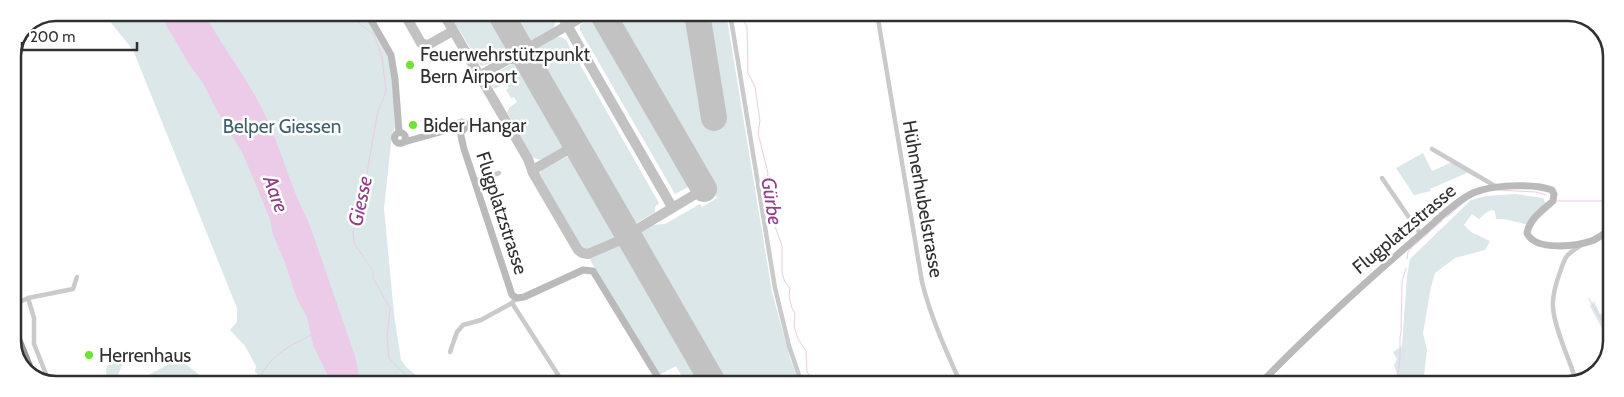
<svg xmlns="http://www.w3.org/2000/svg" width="1624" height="397" font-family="Cabin,sans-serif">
<rect width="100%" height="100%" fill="#fff"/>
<g fill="#dbe7e9">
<path d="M103,13H360C396,46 393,82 395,127L392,134L384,208L394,314L401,360L406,367L421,379L431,384H266L265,382L263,384H254L259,376L255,372L256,366L245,346L230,330L237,322V308L133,50Z"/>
<polygon points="449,13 490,13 509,46 508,53 492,63 481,66"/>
<path d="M511,13H551C553,16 555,20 555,24C554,31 534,40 527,42Z"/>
<polygon points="611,13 689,13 708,126 726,123 707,13 726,13 772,292 790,358 800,384 724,384 637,232 652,225 665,224 700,204 702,207 717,198"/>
<polygon points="588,19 594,20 596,23 690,186 675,194 580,30 580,25"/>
<polygon points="556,37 561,37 566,40 659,203 655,207 655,212 633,225 533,51"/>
<path d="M512,64H518L522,68L564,141L562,148C553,154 541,165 531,156L507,112L509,108L517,102L514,97L511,98L506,90L509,88L506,83L494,89L490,82L494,74Z"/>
<polygon points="1423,153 1432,171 1452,162 1469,172 1430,189 1431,191 1414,195 1396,168"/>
<path d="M567,157L573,158L576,162L615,230C615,233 616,235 614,238C609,245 587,253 580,249L539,178L541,170Z"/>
<path d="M1516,194L1543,198L1547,206L1529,225L1504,219H1496L1495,211C1489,208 1484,215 1479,219L1472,214L1464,225L1471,232L1490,241L1485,250L1455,258L1435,273L1431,287L1423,333L1427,350L1423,384H1395L1397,374L1394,365L1397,359L1393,352L1402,346L1407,276L1410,259L1471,200L1486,196Z"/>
<polygon points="619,244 625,248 703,384 686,384 676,366 659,375 631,327 626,322 589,258"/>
<polygon points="1594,301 1600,314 1606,312 1611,324 1611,345 1590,306"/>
<polygon points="129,349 117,377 123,384 107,384 106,369 113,356"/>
<polygon points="174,355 211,384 132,384 167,365 168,361"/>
</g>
<path fill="#eccbe8" d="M159,13H204C223,48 248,79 265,115C282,151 291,189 309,223L355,356L361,384H332L313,345L307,317L297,299L284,260L273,235L270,219L243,154L215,107L203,83L189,64Z"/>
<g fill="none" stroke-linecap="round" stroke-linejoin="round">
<g stroke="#eccbe8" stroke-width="1">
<polyline points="346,13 374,35 382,57 386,91 377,115 365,185 355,206 358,217 353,231 354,243 373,271 373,278 390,308 387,337 389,358 407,376 420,384"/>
<polyline points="740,13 747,27 748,73 755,87 760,121 758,133 768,173 767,183 773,197 771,215 782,246 782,273 785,282 790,288 789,296 792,308 795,314 794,326 798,339 806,351 807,372 815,384"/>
<polyline points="1498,190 1536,192 1546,195"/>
<polyline points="1557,201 1601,201 1611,198"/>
<polyline points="1447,217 1464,202"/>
<polyline points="1407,259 1408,252 1412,247 1442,221"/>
<polyline points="1589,299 1611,336"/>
<path d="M255,384C271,356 283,349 311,335"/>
<polyline points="1397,384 1400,357 1400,337 1401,333 1402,282 1406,268"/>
</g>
<g stroke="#c2c2c2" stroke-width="10">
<polyline points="404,13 421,43 428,45 451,32 452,28"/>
<polyline points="443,13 528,159 533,173 578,250 582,253 588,254 623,239 630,242 637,251"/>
<polyline points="560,13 672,207"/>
<polyline points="510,59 516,49 514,36"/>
<polyline points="510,59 521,59 531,66"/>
<polyline points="483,81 483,76 486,72 589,13"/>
<polyline points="566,151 571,144 570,134"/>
<polyline points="535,175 534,172 536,168 566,151 574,150 582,155"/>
<polyline points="619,240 704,189"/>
<polyline points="619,240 623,232 620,223"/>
</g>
<g stroke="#c2c2c2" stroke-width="26">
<polyline points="500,13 714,384"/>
<polyline points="602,13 704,189"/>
<polyline points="697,13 714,118"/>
</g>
<g stroke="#cacaca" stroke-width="4.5">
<polyline points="730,13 775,288 789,346 802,384"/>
<path d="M877,13L922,282C931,318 946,351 961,384"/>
<polyline points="1593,23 1604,35"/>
<polyline points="1432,149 1495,186"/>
<polyline points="1382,178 1421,235"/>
<polyline points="475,181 499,173"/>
<polyline points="28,298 34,318 34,344 50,384"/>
<polyline points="516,298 512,303 564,384"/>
<polyline points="13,305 28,298 73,289 77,277"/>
<polyline points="450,352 457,332 463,325 481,320 512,303"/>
<path d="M1576,381C1570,360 1554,328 1553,307C1552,295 1556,283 1560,272C1566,255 1565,256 1580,246"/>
</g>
<g stroke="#bababa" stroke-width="7">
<polyline points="367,13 391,55 395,79 399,132"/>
<polyline points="461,130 461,136 464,149 512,295 517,298 524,297 583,270 593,271 662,384"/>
<circle cx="400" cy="138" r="5.5"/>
<polyline points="404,142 451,129 463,130 466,127 465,123 461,122 458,124 459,129"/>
<path d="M1260,384C1309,333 1360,287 1413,241C1429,228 1455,201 1473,193C1490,185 1534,183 1552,190L1554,194L1553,201C1543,210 1530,218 1527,233C1535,252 1579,246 1594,240C1600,237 1605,233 1611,229"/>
</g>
<polyline stroke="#979797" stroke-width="9" points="13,328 32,375"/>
</g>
<g fill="#70e237" stroke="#fff" stroke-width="2">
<circle cx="410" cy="65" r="5"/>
<circle cx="413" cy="125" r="5"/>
<circle cx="89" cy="355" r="5"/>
</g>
<g text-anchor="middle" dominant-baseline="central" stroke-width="5" stroke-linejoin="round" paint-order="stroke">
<g font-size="19" fill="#303030" stroke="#fff" text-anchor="start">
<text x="420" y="54">Feuerwehrstützpunkt<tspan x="420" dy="22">Bern Airport</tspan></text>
<text x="423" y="125">Bider Hangar</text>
<text x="99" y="355">Herrenhaus</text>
</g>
<g font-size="19" fill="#3e5f6b" stroke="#fff">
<text x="282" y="126">Belper Giessen</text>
</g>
<g font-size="19" fill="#303030" stroke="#fff">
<text transform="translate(923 199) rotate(80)">Hühnerhubelstrasse</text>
<text transform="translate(502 213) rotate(72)">Flugplatzstrasse</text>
<text transform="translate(1404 229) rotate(-40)">Flugplatzstrasse</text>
</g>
<g font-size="20" font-style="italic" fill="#913f87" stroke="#fff">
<text transform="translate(276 194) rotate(70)">Aare</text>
<text transform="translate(360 201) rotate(-78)">Giesse</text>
<text transform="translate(772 201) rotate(81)">Gürbe</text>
</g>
</g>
<path d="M0 0H1624V397H0ZM56 21H1568A35 35 0 0 1 1603 56V341A35 35 0 0 1 1568 376H56A35 35 0 0 1 21 341V56A35 35 0 0 1 56 21Z" fill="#fff" fill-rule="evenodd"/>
<path fill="none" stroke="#303030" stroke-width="2.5" d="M56 21H1568A35 35 0 0 1 1603 56V341A35 35 0 0 1 1568 376H56A35 35 0 0 1 21 341V56A35 35 0 0 1 56 21Z"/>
<path d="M22 42v8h115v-8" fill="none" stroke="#303030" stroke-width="2.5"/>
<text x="30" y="42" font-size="15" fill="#303030" stroke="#ffffff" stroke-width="4" paint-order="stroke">200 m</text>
</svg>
